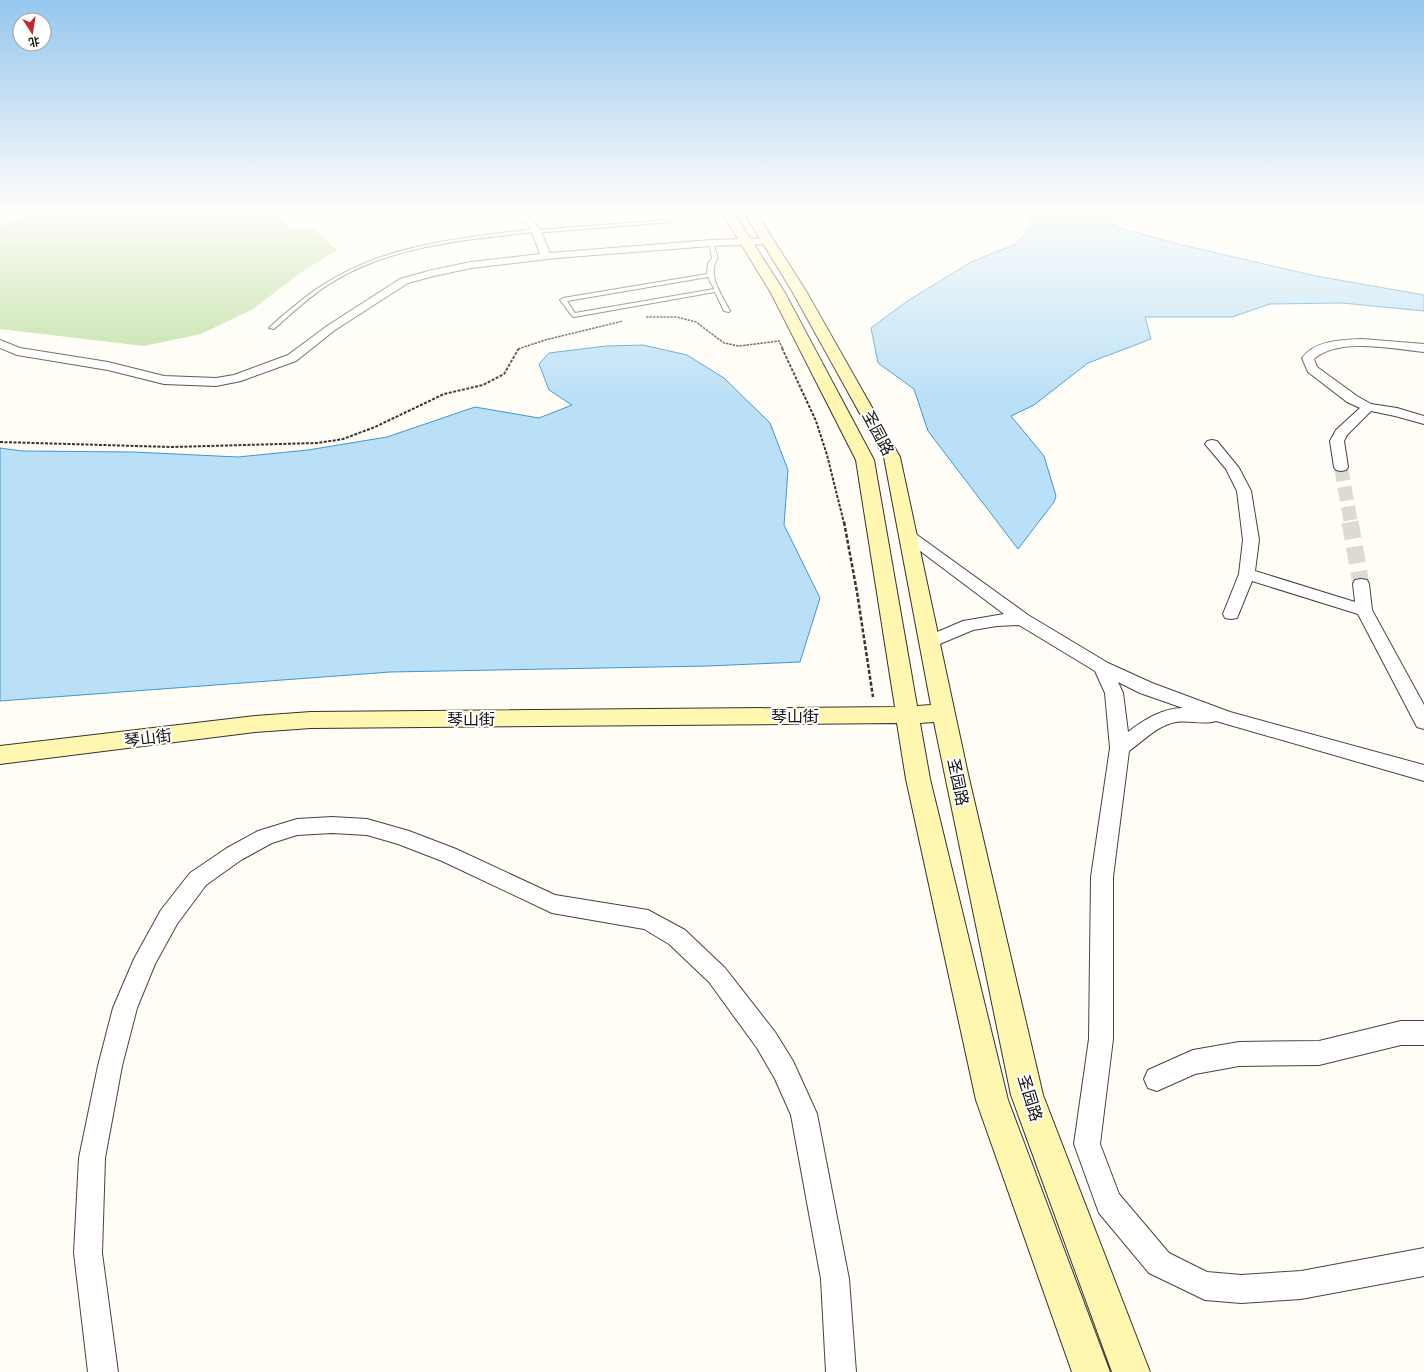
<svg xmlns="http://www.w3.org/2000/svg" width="1424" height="1372" font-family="'Zilla Slab','Noto Sans SC',serif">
<rect width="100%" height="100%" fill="#fffdf5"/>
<polygon fill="#b9dc9c" points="41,211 273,211 290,228 312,228 337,250 300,273 253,309 201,334 144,346 0,329 0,227"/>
<g fill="#b9e0f7" stroke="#3f96cf">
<polygon points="1024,211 1102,211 1116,227 1182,245 1316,276 1424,295 1424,311 1342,303 1270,304 1232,317 1145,317 1151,339 1088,363 1034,405 1011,416 1044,456 1056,496 1054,502 1018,549 928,431 914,389 878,363 871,328 906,302 971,262 1016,244 1033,225"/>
<polygon points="643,345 687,355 724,378 770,423 788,470 784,525 820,598 800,662 708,666 390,672 0,701 0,448 22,451 133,452 238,457 308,450 387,437 475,407 539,418 572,405 549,390 539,364 549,353 606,346"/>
</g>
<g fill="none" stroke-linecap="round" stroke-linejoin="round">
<polyline stroke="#dbdad3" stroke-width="14" stroke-dasharray="14 6" stroke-linecap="butt" points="1341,467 1351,523"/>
<polyline stroke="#dbdad3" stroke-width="17" stroke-dasharray="17 8" stroke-linecap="butt" points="1350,522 1361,584"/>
<defs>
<g id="lane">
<polygon points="293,211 297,211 296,216 292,215"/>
<path d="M668,220L670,221V222L536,233L534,232C465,240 391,245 331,283C310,296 292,313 274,329L269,328C276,321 284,314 292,308C363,246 445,240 535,229L537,230Z"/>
<path d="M711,242L713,243L718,258C706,274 722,295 730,311L729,312L724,311L715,292L574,317L572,316L560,300L563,298L707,274L708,263L712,258L709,243ZM708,277L714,289L575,313L567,301Z"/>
</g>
<g id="street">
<path d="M508,211C536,211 541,231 550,253L711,240L768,238L773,241L768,244L711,246L556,258L471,268L434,276L408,283L335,330L296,361L241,381L216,386L164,384L108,370L17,355L0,348V340L20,348L108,362L164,376L216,378L234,375L288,355L327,326L400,279L432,270L471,262L540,254L530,227Z"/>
<path d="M1362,339L1424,344V352C1393,349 1339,337 1314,359L1317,367L1357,396L1371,404L1397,408L1424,416V424L1395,416L1371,411L1347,435L1344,441L1348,467L1346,470L1341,471L1336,470L1334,467L1330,441L1336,430L1360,408L1347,402L1308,372L1302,358C1315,340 1342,340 1362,339Z"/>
<polygon points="1212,440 1217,441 1239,468 1251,491 1259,540 1255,571 1355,602 1353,584 1355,580 1361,579 1367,580 1369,584 1372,610 1424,705 1424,729 1417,727 1358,614 1252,581 1237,618 1231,619 1225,618 1223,614 1239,574 1243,540 1237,491 1226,469 1205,444 1207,441"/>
<path d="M908,530L913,532L1028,615L1108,663L1152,683L1230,712L1424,765V781L1216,721C1203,725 1189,720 1176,722C1158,725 1143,741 1129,751L1113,877V1039L1100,1144L1119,1194L1169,1253L1207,1272L1241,1275L1301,1271L1424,1248V1276L1301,1299L1241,1303L1205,1300L1149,1273L1099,1213L1074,1144L1089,1039L1091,877L1110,748L1105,693L1095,671L1019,625L997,626L973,630L935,646L929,648L923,646L920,642L923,638L963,621L1004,614L903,538L900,535L903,532ZM1118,682L1140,693L1183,708C1162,708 1144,720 1128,732L1123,693Z"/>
<polygon points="332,817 367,819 409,831 456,849 555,895 648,910 685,930 725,968 775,1032 793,1061 813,1105 817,1114 849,1279 856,1372 826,1372 821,1279 791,1115 775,1079 757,1048 709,982 669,944 644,929 552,913 442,861 398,844 367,835 332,833 297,835 272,843 241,860 206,885 177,924 155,964 137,1008 122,1066 105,1158 102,1253 118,1372 88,1372 74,1253 79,1158 98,1066 113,1008 134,959 161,910 190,873 227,848 258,831 297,819"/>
<polygon points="1401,1021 1424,1021 1424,1045 1401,1045 1319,1065 1239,1066 1195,1074 1157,1091 1148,1088 1144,1079 1148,1070 1193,1050 1239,1042 1319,1041"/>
</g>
<polygon id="secondary" points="721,211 733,211 785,293 874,460 917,706 931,705 884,457 792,291 743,211 755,211 806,291 900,457 968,774 1043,1095 1150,1372 1112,1372 1011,1095 934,722 920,723 930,779 1008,1100 1110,1372 1072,1372 976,1100 906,779 897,723 311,728 255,732 0,764 0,746 255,716 311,712 895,707 856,460 771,293"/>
</defs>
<use href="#lane" stroke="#444" stroke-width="2"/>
<use href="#street" stroke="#444" stroke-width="2"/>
<use href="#secondary" stroke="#333" stroke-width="2"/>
<g stroke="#333" stroke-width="1.5" stroke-dasharray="2.5 1" stroke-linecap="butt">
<polyline points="646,317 677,317 696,322 724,343 739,346 779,341 783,349"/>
<polyline points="518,349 545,340 623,321"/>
</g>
<g stroke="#333" stroke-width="2" stroke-dasharray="3 1.5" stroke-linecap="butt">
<polyline points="782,348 816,421 827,455 844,523"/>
<polyline points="0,442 172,447 318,443 343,439 375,427 444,394 483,385 504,374 519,348"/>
</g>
<polyline stroke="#333" stroke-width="2.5" stroke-dasharray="4 2" stroke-linecap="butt" points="844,522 857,592 873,697"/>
<use href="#lane" fill="#fff" fill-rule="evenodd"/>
<use href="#street" fill="#fff" fill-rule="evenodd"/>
<use href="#secondary" fill="#fff6b0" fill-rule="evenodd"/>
</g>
<linearGradient id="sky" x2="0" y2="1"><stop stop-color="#95c6ee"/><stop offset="0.52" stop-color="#fffefa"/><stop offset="1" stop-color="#fffefa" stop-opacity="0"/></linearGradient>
<rect width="1424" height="403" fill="url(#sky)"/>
<g text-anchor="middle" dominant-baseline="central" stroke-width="4" stroke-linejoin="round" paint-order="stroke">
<g font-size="16" fill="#111" stroke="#fff">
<text transform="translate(878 433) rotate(62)">圣园路</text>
<text x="795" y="716">琴山街</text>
<text x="471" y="719">琴山街</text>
<text transform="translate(148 738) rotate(-7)">琴山街</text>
<text transform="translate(958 782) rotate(78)">圣园路</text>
<text transform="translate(1030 1098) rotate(73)">圣园路</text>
</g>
</g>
<g transform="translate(32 32) rotate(168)"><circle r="19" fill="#ffffff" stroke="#a0a0a0"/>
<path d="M0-3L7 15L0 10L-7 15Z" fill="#c4262e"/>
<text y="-6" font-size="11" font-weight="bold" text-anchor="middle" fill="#111111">北</text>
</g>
</svg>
